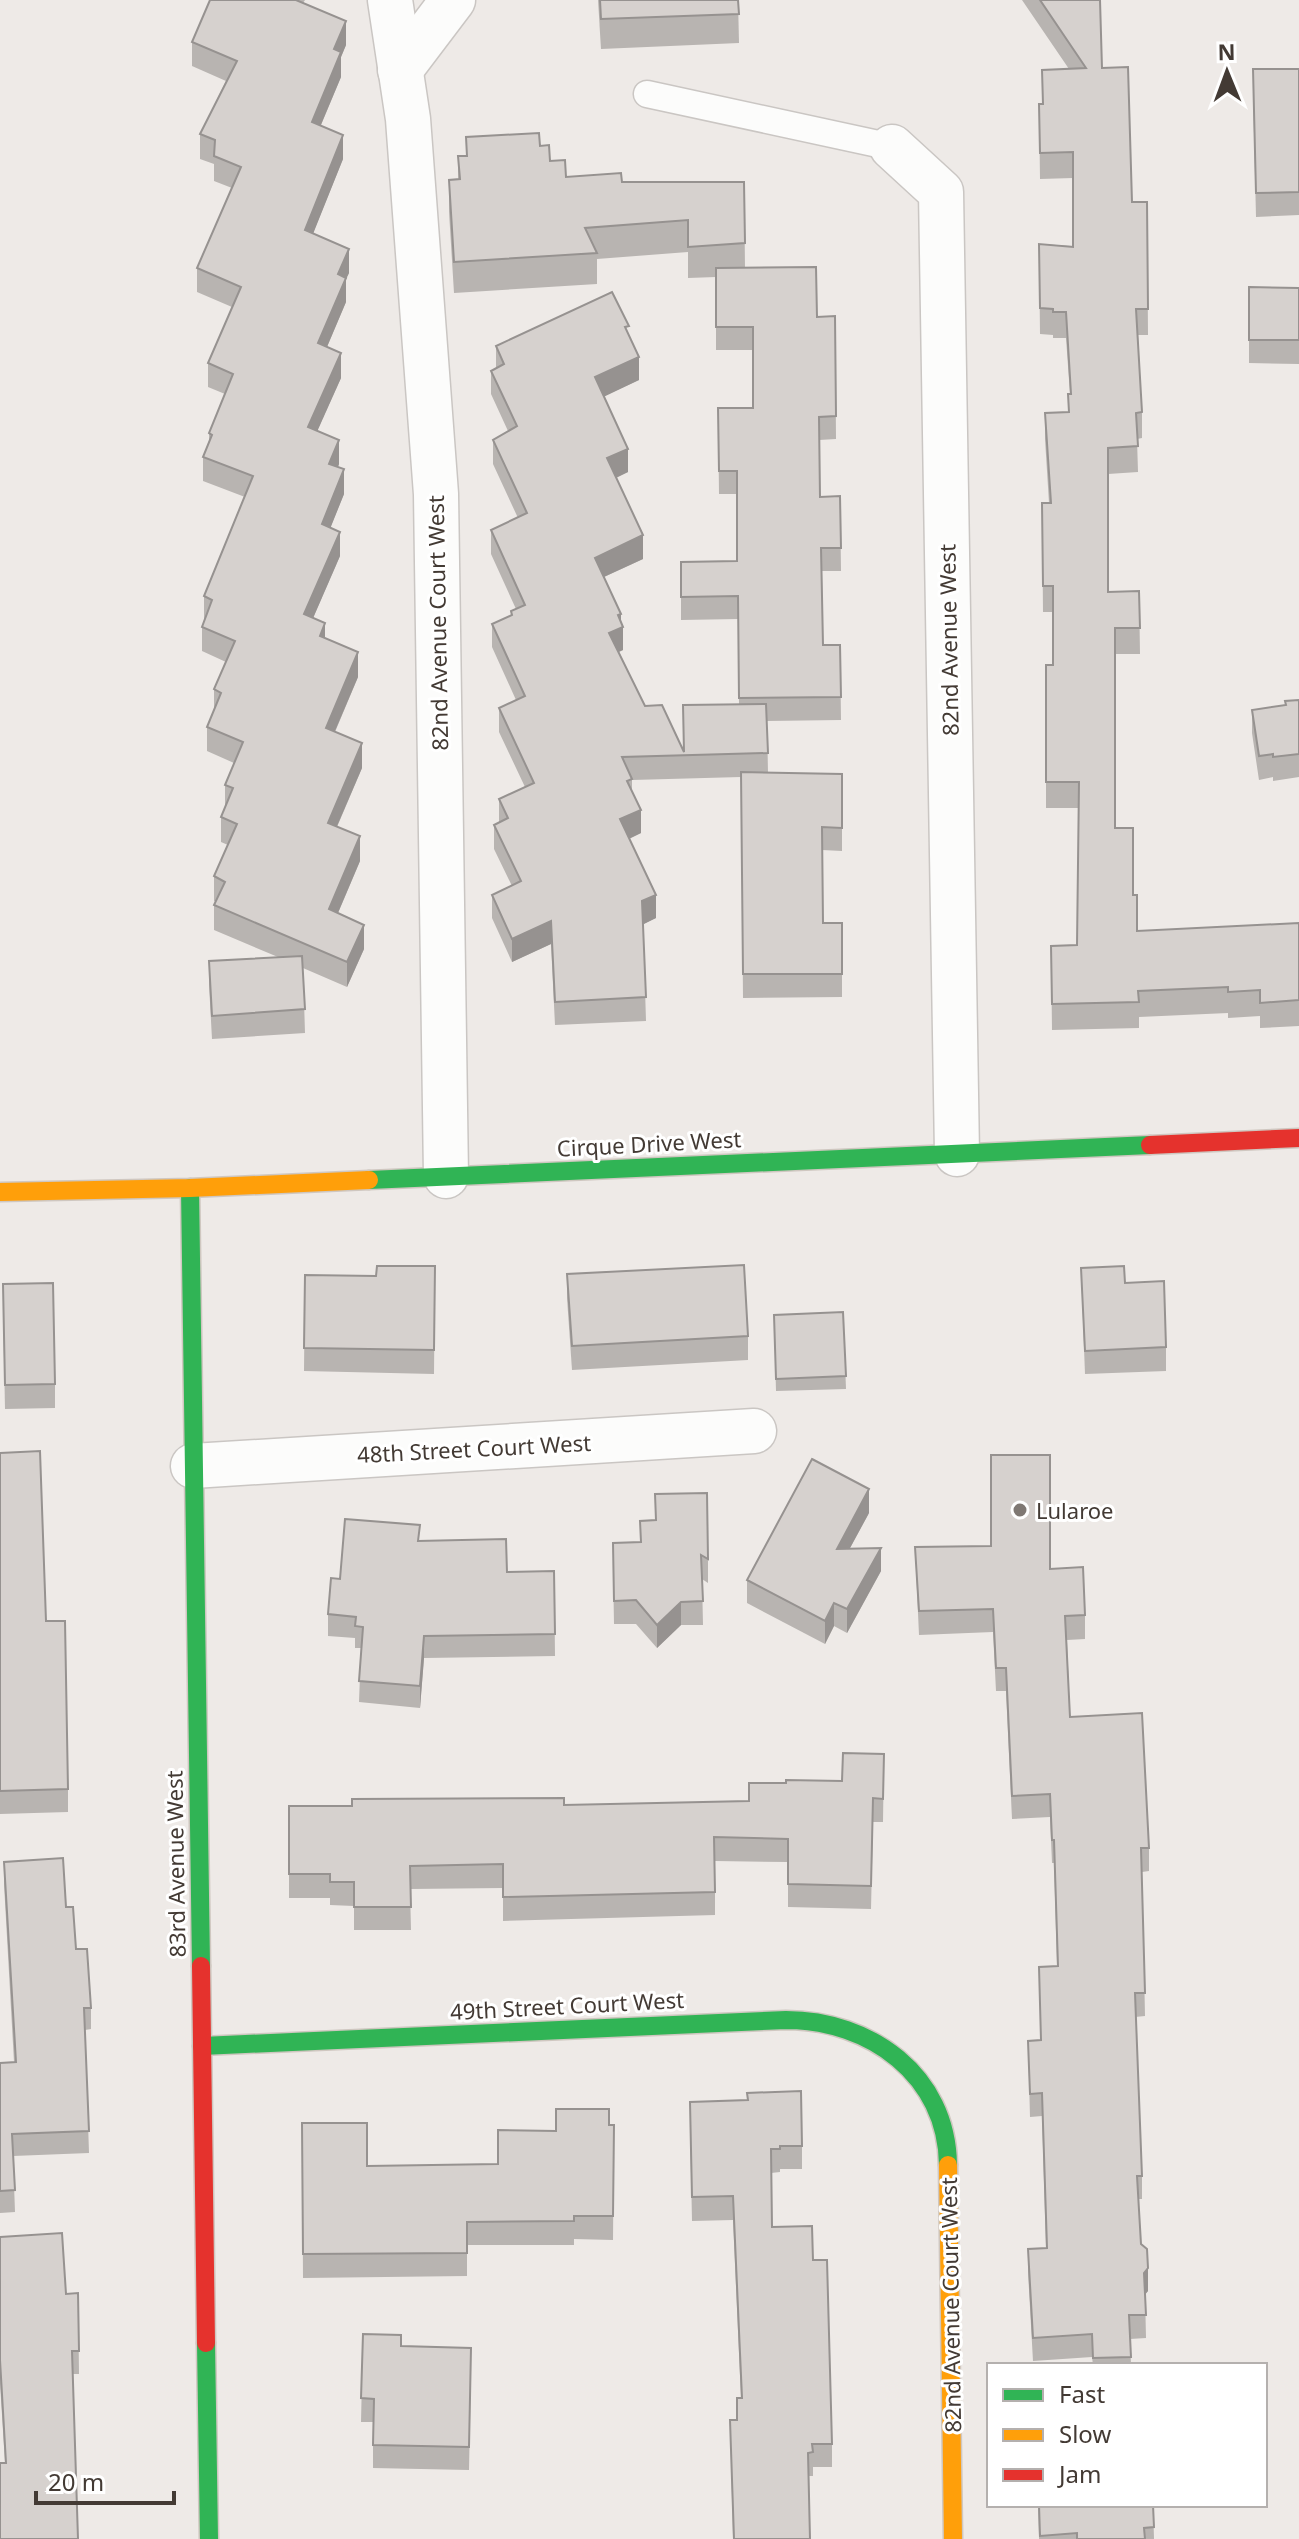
<svg xmlns="http://www.w3.org/2000/svg" width="1299" height="2539" font-family="'Noto Sans',sans-serif">
<rect width="100%" height="100%" fill="#eeeae7"/>
<g fill="none" stroke-linecap="round" stroke-linejoin="round">
<defs>
<polyline id="lane" points="647,94 892,147"/>
<g id="street">
<polyline points="390,0 408,119 436,494 446,1176"/>
<polyline points="400,70 453,0"/>
<polyline points="892,147 941,192 957,1154"/>
<polyline points="193,1466 754,1431"/>
</g>
<g id="fast">
<polyline points="369,1180 1150,1145"/>
<polyline points="190,1188 201,1966"/>
<path d="M202,2046L786,2020C870,2020 947,2075 948,2165"/>
<polyline points="206,2343 209,2539"/>
</g>
<g id="slow">
<polyline points="0,1192 190,1188 369,1180"/>
<polyline points="948,2165 953,2539"/>
</g>
<g id="jam">
<polyline points="1150,1145 1299,1138"/>
<polyline points="201,1966 206,2343"/>
</g>
</defs>
<use href="#lane" stroke="#cac6c3" stroke-width="29"/>
<use href="#street" stroke="#cac6c3" stroke-width="47"/>
<use href="#fast" stroke="#cfc7c0" stroke-width="21"/>
<use href="#slow" stroke="#cfc7c0" stroke-width="21"/>
<use href="#jam" stroke="#cfc7c0" stroke-width="21"/>
<use href="#lane" stroke="#fcfcfb" stroke-width="26"/>
<use href="#street" stroke="#fcfcfb" stroke-width="44"/>
<use href="#fast" stroke="#30b455" stroke-width="18"/>
<use href="#slow" stroke="#ff9f0a" stroke-width="18"/>
<use href="#jam" stroke="#e5322d" stroke-width="18"/>
</g>
<g fill="#b8b4b1">
<polygon points="210,0 305,0 303,3 346,45 341,57 341,77 321,125 343,159 313,233 349,273 346,279 346,302 327,347 341,378 317,431 339,464 338,467 344,494 330,528 340,556 313,618 325,639 358,677 335,732 362,768 337,827 360,861 338,913 364,949 347,987 303,968 305,1033 212,1039 209,984 209,961 278,957 214,930 214,905 216,902 214,901 214,876 228,845 221,842 221,817 225,808 225,785 234,763 207,751 207,727 214,710 214,689 226,662 202,651 202,627 204,620 204,596 245,497 203,481 203,457 209,441 209,433 225,394 208,387 208,363 232,307 197,292 197,268 232,188 214,181 214,164 200,159 200,134 226,81 192,66 192,42"/>
<polygon points="598,0 738,0 739,43 601,49"/>
<polygon points="1022,0 1101,0 1100,1 1102,68 1132,202 1147,202 1148,335 1138,335 1142,412 1142,438 1137,439 1138,472 1108,474 1108,592 1139,591 1140,654 1115,654 1115,828 1133,895 1137,931 1299,923 1299,1026 1260,1028 1260,1016 1228,1018 1228,1013 1139,1017 1139,1028 1052,1030 1051,946 1077,945 1079,808 1046,808 1046,665 1053,665 1053,612 1043,612 1042,503 1049,503 1045,439 1045,413 1068,412 1068,394 1070,394 1066,338 1053,338 1053,335 1040,334 1039,244 1073,246 1073,178 1040,179 1039,104 1042,104 1042,70 1069,69"/>
<polygon points="1299,69 1299,215 1256,217 1253,92"/>
<polygon points="466,137 540,146 550,161 566,177 622,182 744,182 745,268 817,317 835,316 836,439 819,440 820,497 840,496 841,571 822,571 823,645 840,645 841,720 767,721 768,773 842,828 842,851 822,850 823,923 842,923 842,997 743,998 741,777 632,780 632,791 641,833 629,839 656,918 643,924 646,1021 555,1025 551,944 512,962 492,918 492,895 512,886 494,849 494,825 499,823 499,799 525,787 499,732 499,708 516,700 492,647 492,624 511,616 511,611 516,609 491,554 491,530 518,518 493,464 493,440 508,431 491,394 491,371 496,369 496,346 629,335 639,380 604,396 628,472 616,478 643,559 604,577 621,621 623,650 619,652 645,706 684,751 739,704 738,619 681,620 681,562 737,561 737,494 719,494 718,408 753,408 753,350 716,350 716,277 688,278 688,252 597,259 597,284 454,293 449,212 449,180 458,179 458,156 466,156"/>
<polygon points="1249,287 1299,288 1299,364 1249,363"/>
<polygon points="1299,700 1299,777 1273,781 1273,777 1259,780 1252,733 1252,710 1285,705"/>
<polygon points="435,1266 434,1374 304,1371 305,1275 376,1276"/>
<polygon points="1081,1268 1125,1283 1166,1347 1166,1371 1085,1374"/>
<polygon points="567,1274 748,1336 748,1360 572,1370 567,1298"/>
<polygon points="3,1308 55,1384 55,1408 5,1409"/>
<polygon points="843,1312 846,1389 776,1391 774,1315"/>
<polygon points="0,1453 46,1621 68,1789 68,1812 0,1814"/>
<polygon points="655,1494 708,1559 708,1583 702,1579 703,1625 681,1625 657,1648 636,1624 614,1624 613,1567 613,1543 640,1542 655,1520"/>
<polygon points="869,1513 850,1548 881,1571 847,1633 834,1626 825,1644 747,1603 747,1580"/>
<polygon points="420,1541 507,1572 554,1571 555,1656 424,1658 420,1708 359,1702 361,1648 355,1648 355,1638 328,1636 328,1614 340,1579"/>
<polygon points="915,1547 1050,1569 1085,1615 1085,1639 1067,1640 1070,1717 1149,1848 1149,1871 1142,1872 1145,2016 1135,2017 1142,2176 1142,2199 1138,2199 1141,2244 1148,2291 1145,2294 1146,2338 1130,2339 1131,2365 1093,2365 1092,2357 1033,2361 1028,2272 1028,2249 1046,2248 1042,2116 1030,2117 1028,2041 1041,2040 1039,1967 1057,1966 1054,1863 1052,1863 1050,1817 1012,1819 1006,1691 996,1691 993,1632 919,1635"/>
<polygon points="884,1754 883,1822 873,1822 871,1909 788,1907 788,1862 715,1861 715,1915 503,1921 503,1888 410,1889 411,1930 354,1930 354,1906 330,1905 330,1898 289,1898 289,1806 564,1805 749,1801 786,1783 842,1781"/>
<polygon points="4,1862 66,1907 91,2008 91,2029 85,2030 89,2153 13,2156 15,2212 0,2213 0,2063 14,2062 4,1884"/>
<polygon points="302,2123 367,2166 498,2164 556,2131 614,2125 613,2240 574,2239 574,2245 467,2245 467,2276 303,2278"/>
<polygon points="690,2125 802,2146 802,2169 780,2169 780,2172 771,2173 772,2227 813,2260 832,2444 832,2467 813,2467 813,2476 809,2476 810,2539 733,2539 730,2420 737,2420 741,2398 733,2220 692,2221"/>
<polygon points="0,2237 66,2294 78,2293 79,2374 73,2374 78,2539 5,2463 0,2383"/>
<polygon points="363,2334 401,2346 471,2371 469,2470 373,2468 373,2422 361,2422"/>
<polygon points="1038,2505 1153,2505 1154,2539 1039,2539"/>
</g>
<g fill="#969290">
<polygon points="346,21 346,45 341,57 341,77 312,146 312,122 334,49"/>
<polygon points="343,135 343,159 305,254 305,230"/>
<polygon points="349,249 349,273 346,279 346,302 318,368 318,343 338,274"/>
<polygon points="341,353 341,378 308,452 308,427"/>
<polygon points="639,357 639,380 595,401 595,377"/>
<polygon points="339,440 339,464 329,489 329,464"/>
<polygon points="628,449 628,472 607,482 607,458"/>
<polygon points="344,469 344,494 322,549 322,524"/>
<polygon points="340,532 340,556 304,639 304,614"/>
<polygon points="643,535 643,559 595,581 595,558"/>
<polygon points="621,614 621,628 623,627 623,650 609,656 609,633 618,615"/>
<polygon points="325,623 325,648 320,636"/>
<polygon points="358,652 358,677 326,752 326,728"/>
<polygon points="362,743 362,768 328,847 328,823"/>
<polygon points="641,810 641,833 620,843 620,819"/>
<polygon points="360,836 360,861 329,934 329,909"/>
<polygon points="656,895 656,918 642,925 642,901"/>
<polygon points="551,921 551,944 512,962 512,939"/>
<polygon points="364,925 364,949 347,987 347,962"/>
<polygon points="869,1489 869,1513 837,1572 837,1549"/>
<polygon points="881,1548 881,1571 847,1633 847,1609"/>
<polygon points="681,1602 681,1625 657,1648 657,1625"/>
<polygon points="834,1603 834,1626 825,1644 825,1621"/>
<polygon points="424,1636 424,1658 420,1708 420,1686"/>
<polygon points="1148,2268 1148,2291 1144,2296 1144,2273"/>
</g>
<g fill="#d6d1ce" stroke="#969290" stroke-width="2">
<polygon points="210,0 296,0 346,21 334,49 341,52 312,122 343,135 305,230 349,249 338,274 346,278 318,343 341,353 308,427 339,440 329,464 344,469 322,524 340,532 304,614 325,623 320,636 358,652 326,728 362,743 328,823 360,836 329,909 364,925 347,962 214,905 225,882 214,876 237,824 221,817 233,788 225,785 243,742 207,727 221,693 214,689 235,641 202,627 212,600 204,596 253,476 203,457 212,435 209,433 233,374 208,363 241,287 197,268 241,167 214,156 215,140 200,134 237,61 192,42"/>
<polygon points="600,0 738,0 739,14 601,19"/>
<polygon points="1040,0 1100,0 1102,68 1128,67 1132,202 1147,202 1148,309 1136,309 1142,412 1136,413 1138,446 1108,448 1108,592 1139,591 1140,628 1115,628 1115,828 1133,828 1133,895 1137,895 1137,931 1299,923 1299,1000 1260,1003 1260,990 1228,992 1228,987 1138,991 1139,1002 1052,1004 1051,946 1077,945 1079,782 1046,782 1046,665 1053,665 1053,586 1043,586 1042,503 1051,503 1045,413 1069,412 1068,394 1071,394 1066,312 1053,312 1053,309 1040,308 1039,244 1073,247 1073,152 1040,153 1039,104 1043,104 1042,70 1086,68"/>
<polygon points="1253,69 1299,69 1299,192 1256,193"/>
<polygon points="539,133 540,146 549,145 550,161 565,160 566,177 621,173 622,182 744,182 745,243 688,247 688,220 585,228 597,253 454,262 449,180 460,179 458,156 467,156 466,137"/>
<polygon points="816,267 817,317 835,316 836,416 819,417 820,497 840,496 841,548 821,548 823,645 840,645 841,697 739,698 738,596 681,597 681,562 737,561 737,471 719,471 718,408 753,408 753,327 716,327 716,268"/>
<polygon points="1249,287 1299,288 1299,340 1249,340"/>
<polygon points="612,292 629,326 625,327 639,357 595,377 628,449 607,458 643,535 595,558 621,614 618,615 623,627 609,633 645,706 662,705 684,752 683,705 766,704 768,753 622,757 632,779 627,781 641,810 620,819 656,895 642,901 646,997 555,1002 551,921 512,939 492,895 521,881 494,825 508,818 499,799 534,783 499,708 525,696 492,624 512,615 511,611 525,605 491,530 527,513 493,440 517,426 491,371 504,364 496,346"/>
<polygon points="1299,700 1299,754 1273,757 1273,754 1259,756 1252,710 1286,705 1285,701"/>
<polygon points="741,772 842,774 842,828 822,827 823,923 842,923 842,974 743,974"/>
<polygon points="302,956 305,1009 212,1016 209,961"/>
<polygon points="744,1265 748,1336 572,1346 567,1274"/>
<polygon points="377,1266 435,1266 434,1350 304,1348 305,1275 376,1276"/>
<polygon points="1124,1266 1125,1283 1164,1281 1166,1347 1085,1351 1081,1268"/>
<polygon points="53,1283 55,1384 5,1385 3,1284"/>
<polygon points="843,1312 846,1376 776,1379 774,1315"/>
<polygon points="40,1451 46,1621 65,1621 68,1789 0,1791 0,1453"/>
<polygon points="991,1455 1050,1455 1050,1569 1083,1567 1085,1615 1065,1616 1070,1717 1142,1713 1149,1848 1141,1848 1145,1993 1135,1993 1142,2176 1137,2176 1141,2244 1147,2249 1148,2268 1144,2273 1146,2315 1129,2315 1131,2357 1093,2358 1092,2334 1033,2338 1028,2249 1047,2248 1042,2093 1030,2094 1028,2041 1041,2040 1039,1967 1058,1966 1054,1840 1052,1840 1050,1794 1012,1796 1006,1668 996,1668 993,1609 919,1611 915,1547 991,1546"/>
<polygon points="812,1459 869,1489 837,1549 881,1548 847,1609 834,1603 825,1621 747,1580"/>
<polygon points="707,1493 708,1559 701,1555 703,1601 681,1602 657,1625 636,1600 614,1601 613,1543 641,1542 640,1521 656,1520 655,1494"/>
<polygon points="345,1519 420,1525 418,1541 506,1539 507,1572 554,1571 555,1634 424,1636 420,1686 359,1681 363,1627 355,1626 356,1617 328,1614 331,1578 340,1579"/>
<polygon points="843,1753 884,1754 883,1799 873,1798 871,1886 788,1884 788,1839 714,1837 715,1892 503,1897 503,1864 410,1866 411,1907 354,1907 354,1882 330,1882 330,1874 289,1874 289,1806 352,1806 352,1799 564,1798 564,1805 749,1801 749,1783 786,1783 786,1780 842,1781"/>
<polygon points="63,1858 66,1907 73,1907 76,1949 87,1949 91,2008 84,2008 89,2131 12,2134 15,2190 0,2191 0,2063 16,2062 4,1862"/>
<polygon points="801,2091 802,2146 780,2146 780,2149 771,2149 772,2227 812,2226 813,2260 827,2260 832,2444 812,2444 813,2452 808,2453 810,2539 734,2539 730,2420 737,2420 737,2398 742,2398 733,2196 692,2197 690,2102 748,2100 747,2093"/>
<polygon points="556,2109 609,2109 609,2125 614,2125 613,2216 574,2216 574,2221 467,2222 467,2253 303,2254 302,2123 367,2123 367,2166 498,2164 498,2130 556,2131"/>
<polygon points="62,2233 66,2294 78,2293 79,2351 72,2351 78,2539 0,2539 0,2463 6,2463 0,2360 0,2237"/>
<polygon points="363,2334 401,2335 401,2346 471,2348 469,2447 373,2445 374,2399 361,2398"/>
<polygon points="1039,2505 1153,2505 1154,2527 1144,2528 1145,2539 1077,2539 1077,2533 1040,2536"/>
</g>
<circle fill="#7f7873" stroke="#fff" stroke-width="3" cx="1020" cy="1510" r="8"/>
<g text-anchor="middle" dominant-baseline="central" stroke-width="6" stroke-linejoin="round" paint-order="stroke">
<g font-size="22" fill="#433a34" stroke="#fff">
<text transform="translate(437 623) rotate(-91)">82nd Avenue Court West</text>
<text transform="translate(948 640) rotate(-91)">82nd Avenue West</text>
<text transform="translate(649 1143) rotate(-3)">Cirque Drive West</text>
<text transform="translate(474 1448) rotate(-3)">48th Street Court West</text>
<text transform="translate(175 1864) rotate(-91)">83rd Avenue West</text>
<text transform="translate(567 2005) rotate(-3)">49th Street Court West</text>
<text transform="translate(950 2305) rotate(-91)">82nd Avenue Court West</text>
</g>
<g font-size="22" fill="#433a34" stroke="#fff" text-anchor="start">
<text x="1036" y="1510">Lularoe</text>
</g>
</g>
<rect x="987" y="2363" width="280" height="144" fill="#ffffff" stroke="#b4b0ae" stroke-width="2"/>
<rect x="1003" y="2389" width="40" height="12" fill="#30b455" stroke="#b4b0ae" stroke-width="2"/>
<text x="1059" y="2403" font-size="24" fill="#433a34">Fast</text>
<rect x="1003" y="2429" width="40" height="12" fill="#ff9f0a" stroke="#b4b0ae" stroke-width="2"/>
<text x="1059" y="2443" font-size="24" fill="#433a34">Slow</text>
<rect x="1003" y="2469" width="40" height="12" fill="#e5322d" stroke="#b4b0ae" stroke-width="2"/>
<text x="1059" y="2483" font-size="24" fill="#433a34">Jam</text>
<g transform="translate(1227 72) rotate(359)" stroke="#ffffff" stroke-width="6" paint-order="stroke">
<path d="M0-6L14 30L0 20L-14 30Z" fill="#433a34"/>
<text y="-12" font-size="22" font-weight="bold" text-anchor="middle" fill="#433a34">N</text>
</g>
<path d="M36 2491v12h138v-12" fill="none" stroke="#433a34" stroke-width="4"/>
<text x="48" y="2491" font-size="24" fill="#433a34" stroke="#ffffff" stroke-width="6" paint-order="stroke">20 m</text>
</svg>
